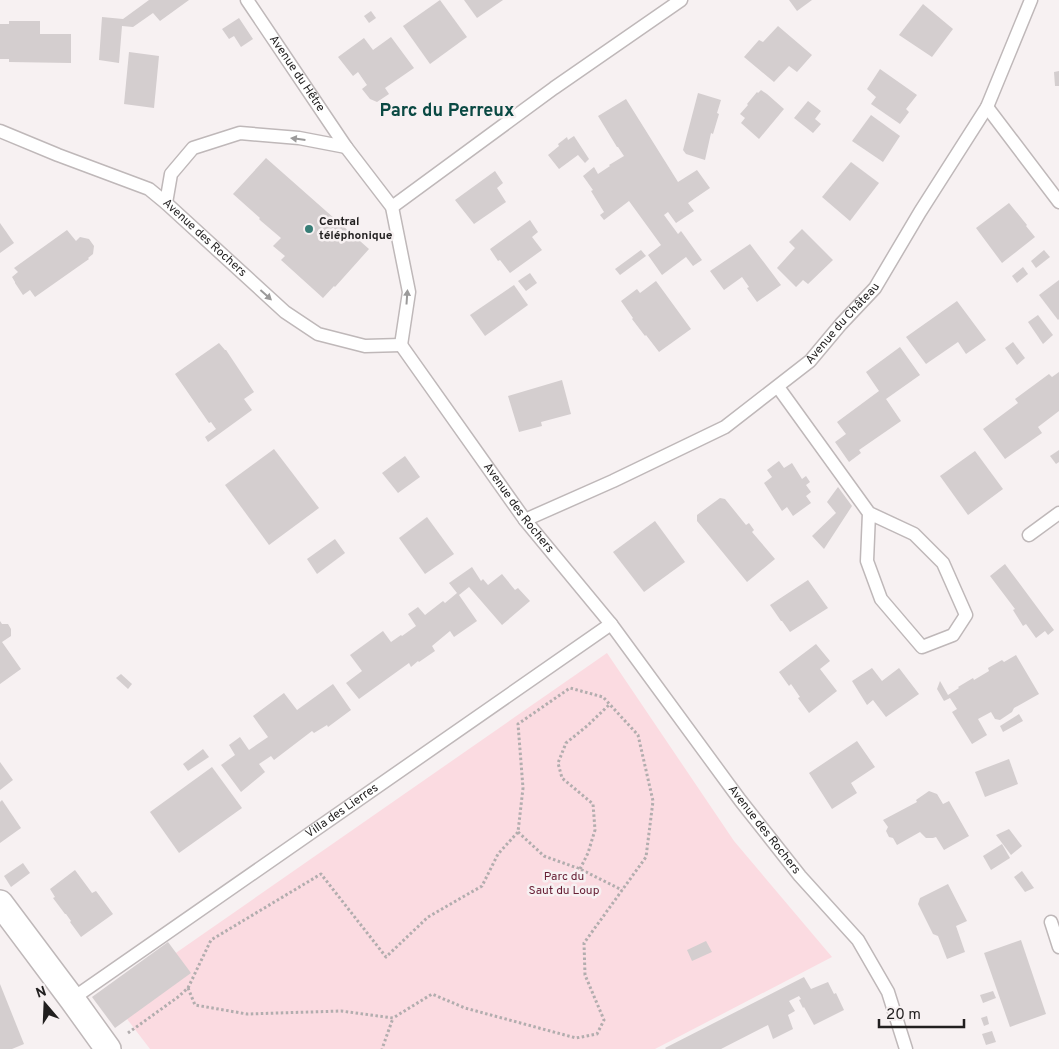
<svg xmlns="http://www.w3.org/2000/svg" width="1059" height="1049" font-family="Overpass,sans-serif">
<rect width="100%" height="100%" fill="#f7f1f2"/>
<polygon fill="#fbdbe1" points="607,653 734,841 832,957 655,1049 150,1049 111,998"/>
<g fill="#d4cecf">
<polygon points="149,0 189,0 160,21 153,13 133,27 122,26 119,63 99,60 102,17 123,19"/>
<polygon points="440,0 467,37 430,64 403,26"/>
<polygon points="464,0 503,0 477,18"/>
<polygon points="789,0 812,0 797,11"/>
<polygon points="923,4 953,29 932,57 899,35"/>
<polygon points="371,11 376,18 369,23 364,16"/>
<polygon points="239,18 253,39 241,47 234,36 229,39 222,29"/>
<polygon points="9,21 40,21 40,34 71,34 71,63 9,62 9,59 0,59 0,24 9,24"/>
<polygon points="778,26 812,55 797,72 789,66 774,82 744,57 759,40 763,42"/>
<polygon points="391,37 414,68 385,88 389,94 377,102 370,99 362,89 367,85 358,72 353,76 338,57 364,38 373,50"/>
<polygon points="129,52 159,56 154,108 124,104"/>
<polygon points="880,69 917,95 906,109 909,112 900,124 871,104 876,97 867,89"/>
<polygon points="1059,71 1059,86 1055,86 1054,72"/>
<polygon points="761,90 767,94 784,109 759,139 741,123 745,118 740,114 748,105 747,104 757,92 758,93"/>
<polygon points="698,93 721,100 717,113 719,114 713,134 711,133 705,160 686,154 683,150"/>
<polygon points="626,99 678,182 697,170 710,188 688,203 694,211 676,223 668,212 664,215 678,234 681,231 702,260 693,266 686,257 662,275 648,255 661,245 629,201 604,220 600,215 604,212 591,191 593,190 583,176 594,167 598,174 610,166 609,165 624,156 618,147 617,147 598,116"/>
<polygon points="808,101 821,111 815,119 821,124 813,133 794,118"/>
<polygon points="871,115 900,136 883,162 852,141"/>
<polygon points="574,136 589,159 585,163 578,155 559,169 548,155 559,146 558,144 567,137 568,140"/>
<polygon points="266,158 369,249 335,287 334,286 323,298 281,260 285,256 273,246 281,238 261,221 259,219 260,218 233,194"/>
<polygon points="851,162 879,183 850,221 822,197"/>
<polygon points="495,171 503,183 497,188 506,202 474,224 455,200"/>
<polygon points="1009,203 1027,225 1026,226 1035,237 1002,263 976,228"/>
<polygon points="530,220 538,232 532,237 542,250 510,273 500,260 498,261 490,249"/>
<polygon points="0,223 14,243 0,253"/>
<polygon points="802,229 833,260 808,284 803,280 796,287 777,268 795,248 789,242"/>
<polygon points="67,230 76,241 80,237 89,239 94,246 93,254 88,258 89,259 35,297 30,290 23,295 15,283 15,282 12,277 18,272 14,268"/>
<polygon points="750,244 781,285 757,302 747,288 749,287 742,277 724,290 710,271"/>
<polygon points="641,250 646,256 620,275 615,269"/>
<polygon points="1044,250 1050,257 1036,268 1031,261"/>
<polygon points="1023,267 1028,274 1017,283 1012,276"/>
<polygon points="530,273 537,283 526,291 518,281"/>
<polygon points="1059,280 1059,319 1058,320 1039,295"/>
<polygon points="656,281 691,329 659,352 646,335 645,336 632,319 633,318 621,301 637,289 640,293"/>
<polygon points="514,285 528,305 485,336 470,315"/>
<polygon points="957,301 986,340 966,354 958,342 926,364 906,337"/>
<polygon points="1038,315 1053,335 1043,344 1028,322"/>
<polygon points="1013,342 1025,358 1017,365 1005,348"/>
<polygon points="219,343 225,350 226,350 254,392 244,399 252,410 208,442 205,437 216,429 211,422 209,423 175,374"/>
<polygon points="900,347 920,375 886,399 901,421 859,450 861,453 849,462 835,442 846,434 837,422 879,391 866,372"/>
<polygon points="1059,372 1059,411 1038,427 1042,433 1005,459 983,429 1018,403 1015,399 1049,374 1052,377"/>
<polygon points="562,380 571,414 541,422 542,426 519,432 508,396"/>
<polygon points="274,449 319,508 269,545 225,485"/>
<polygon points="1059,450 1059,462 1056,464 1050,456"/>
<polygon points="975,451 1003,489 968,515 940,476"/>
<polygon points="405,456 420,477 398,493 382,473"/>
<polygon points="779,461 784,468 792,463 802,479 806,476 810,482 806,485 811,492 806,496 811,503 793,516 787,507 782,511 764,483 772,477 767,470"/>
<polygon points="838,487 852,506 824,549 812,536 836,513 827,502"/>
<polygon points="720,498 725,499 746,525 749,523 754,530 752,532 775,559 747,582 697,521 697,515"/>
<polygon points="427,517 454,554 425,574 399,538"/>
<polygon points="655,521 685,562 644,592 613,552"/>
<polygon points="335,539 345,553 317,574 307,559"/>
<polygon points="1005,564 1054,630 1048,635 1045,631 1036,638 1026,624 1023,626 1013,610 1015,609 990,576"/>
<polygon points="472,567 481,581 483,579 488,585 502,574 515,590 518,588 530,601 502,625 469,587 459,595 477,621 454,637 450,631 432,646 435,651 419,662 418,661 411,667 409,663 359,699 346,683 362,671 350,655 383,631 391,642 401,635 402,636 416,626 408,614 418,607 425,615 443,601 445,603 457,593 449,583"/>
<polygon points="808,580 828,608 790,632 782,621 781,621 770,605"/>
<polygon points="0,621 2,624 8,624 11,629 11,636 2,642 21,669 0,684"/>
<polygon points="816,644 830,661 820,669 837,691 809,713 798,698 800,697 791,684 789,686 779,672"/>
<polygon points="1016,655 1039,694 1014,708 1012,712 1000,720 995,719 991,712 978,719 987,735 972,744 952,712 957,709 950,698 944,701 937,689 940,681 948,695 959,688 958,687 973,678 974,680 989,671 988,668 1002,660 1004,662"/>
<polygon points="872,668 882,681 899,668 919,694 886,717 873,700 867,705 852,681"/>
<polygon points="121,674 132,684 128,689 116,678"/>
<polygon points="333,684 351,710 328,727 327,725 314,733 312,731 274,760 271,756 259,764 265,772 241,792 221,765 235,755 229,745 240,737 249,750 268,737 253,716 284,693 297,710"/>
<polygon points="1019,714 1023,721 1003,732 1000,726"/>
<polygon points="857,741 875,767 851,783 857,793 832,809 809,773"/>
<polygon points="203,749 209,757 188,771 183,764"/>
<polygon points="1009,759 1018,784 985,797 975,772"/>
<polygon points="0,762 13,780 0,790"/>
<polygon points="212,767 242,808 179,853 150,812"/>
<polygon points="929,791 937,794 943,804 949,801 969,836 944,850 936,837 933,838 926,838 920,832 897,845 893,838 889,837 886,831 888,827 883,820 917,802 916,800"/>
<polygon points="2,800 21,828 0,843 0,802"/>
<polygon points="1009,829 1022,846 1011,855 996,835"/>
<polygon points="1002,844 1010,858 991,870 983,856"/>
<polygon points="23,863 30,873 11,887 4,876"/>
<polygon points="75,870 92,893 96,891 113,914 81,937 70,922 71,921 66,914 65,914 53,898 55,897 50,889"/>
<polygon points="1022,871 1034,888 1025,892 1014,877"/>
<polygon points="948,884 967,921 956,926 965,952 947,959 938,936 933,934 918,904 920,898"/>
<polygon points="1021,940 1046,1014 1010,1027 984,953"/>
<polygon points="706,941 712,952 692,961 687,950"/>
<polygon points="168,942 191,973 115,1028 92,997"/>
<polygon points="804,977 811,989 828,982 834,994 836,993 844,1010 814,1025 804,1007 803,1008 799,1000 801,999 799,996 789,1001 795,1011 788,1015 793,1029 773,1039 768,1025 721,1049 666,1049 665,1048"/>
<polygon points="0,984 24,1044 12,1049 0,1049"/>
<polygon points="993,991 996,998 983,1003 980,995"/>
<polygon points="987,1016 989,1024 984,1026 981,1018"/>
<polygon points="992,1031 996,1042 986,1045 982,1034"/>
</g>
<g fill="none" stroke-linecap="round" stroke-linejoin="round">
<defs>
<g id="lane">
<path id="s1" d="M247,0L346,147L392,207L409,292L401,345"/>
<polyline points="987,107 1059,202"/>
<path id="s2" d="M0,131L58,155L149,189L166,203L285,312L318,334L365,346L401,345"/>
<polyline points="166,203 171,174 193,148 240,133 299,138 346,147"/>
<polyline points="392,207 554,88 681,0"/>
<path id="s3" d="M401,345L525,520L611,624L740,800L800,876L858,940L888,992L906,1049"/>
<polyline points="778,387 869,513 867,561 881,599 922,647 953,635 966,615 943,563 914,534 869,513"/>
<path id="s4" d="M525,520L613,481L725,427L810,361L841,324L875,288L920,212L987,107L1031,0"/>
<polyline points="1029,535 1059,513"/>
<polyline points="1051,922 1059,947"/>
<path id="s5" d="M72,999L611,624"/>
</g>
<polyline id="street" points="0,903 72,999 108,1049"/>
</defs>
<use href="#lane" stroke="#bfb8b9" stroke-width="15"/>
<use href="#street" stroke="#bfb8b9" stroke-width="28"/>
<g stroke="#b2adae" stroke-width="3" stroke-dasharray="2.5 2.5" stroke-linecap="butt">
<polyline points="518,832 544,856 580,869 622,890"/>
<polyline points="580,869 588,853 595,830 593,804 562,778 558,763 566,743 587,726 610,704"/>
<polyline points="188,988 211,940 321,874 386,957 428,917 482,886 498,854 518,832 523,788 518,724 570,688 603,697 638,735 653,801 646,857 584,943 585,975 604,1020 597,1034 576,1038 465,1008 432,994 393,1018"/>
<polyline points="128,1033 178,997 188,988 195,1005 247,1014 341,1011 393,1018 382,1049"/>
</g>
<use href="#lane" stroke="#fff" stroke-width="12"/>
<use href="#street" stroke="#fff" stroke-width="25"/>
</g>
<defs><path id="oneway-solid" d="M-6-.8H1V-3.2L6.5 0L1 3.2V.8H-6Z" transform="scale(1.25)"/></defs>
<g fill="#9b9a9a">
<use href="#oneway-solid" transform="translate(298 139) rotate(-173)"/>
<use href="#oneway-solid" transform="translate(266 295) rotate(42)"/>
<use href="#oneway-solid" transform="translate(407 297) rotate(-86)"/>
</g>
<circle fill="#387e77" stroke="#f7f1f2" stroke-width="2" cx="309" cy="229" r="5"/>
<g text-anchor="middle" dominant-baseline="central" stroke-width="5" stroke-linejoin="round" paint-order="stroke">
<g font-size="12" fill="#211f1f" stroke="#f7f1f2">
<text stroke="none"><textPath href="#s1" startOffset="89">Avenue du Hêtre</textPath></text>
<text stroke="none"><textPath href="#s2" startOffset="234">Avenue des Rochers</textPath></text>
<text stroke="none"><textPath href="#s4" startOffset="378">Avenue du Château</textPath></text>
<text stroke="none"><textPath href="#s3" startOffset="201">Avenue des Rochers</textPath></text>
<text stroke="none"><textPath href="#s5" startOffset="329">Villa des Lierres</textPath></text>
<text stroke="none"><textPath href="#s3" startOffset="606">Avenue des Rochers</textPath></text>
</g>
<g font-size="12" font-weight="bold" fill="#211f1f" stroke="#f7f1f2" text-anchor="start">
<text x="319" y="222">Central<tspan x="319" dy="14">téléphonique</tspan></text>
</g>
<g font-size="12" fill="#661e34" stroke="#f7f1f2">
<text x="564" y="877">Parc du<tspan x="564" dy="14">Saut du Loup</tspan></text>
</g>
<g font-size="18" font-weight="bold" fill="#0a4943" stroke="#f7f1f2">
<text x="447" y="111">Parc du Perreux</text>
</g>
</g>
<g transform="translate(45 1004) rotate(341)" stroke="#f7f1f2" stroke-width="4" paint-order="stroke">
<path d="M0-4L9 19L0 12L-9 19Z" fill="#211f1f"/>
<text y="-8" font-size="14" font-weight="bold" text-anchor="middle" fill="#211f1f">N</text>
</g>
<path d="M879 1019v8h85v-8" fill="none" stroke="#211f1f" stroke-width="2.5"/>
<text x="886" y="1019" font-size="15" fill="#211f1f" stroke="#f7f1f2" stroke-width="4" paint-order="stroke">20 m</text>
</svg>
